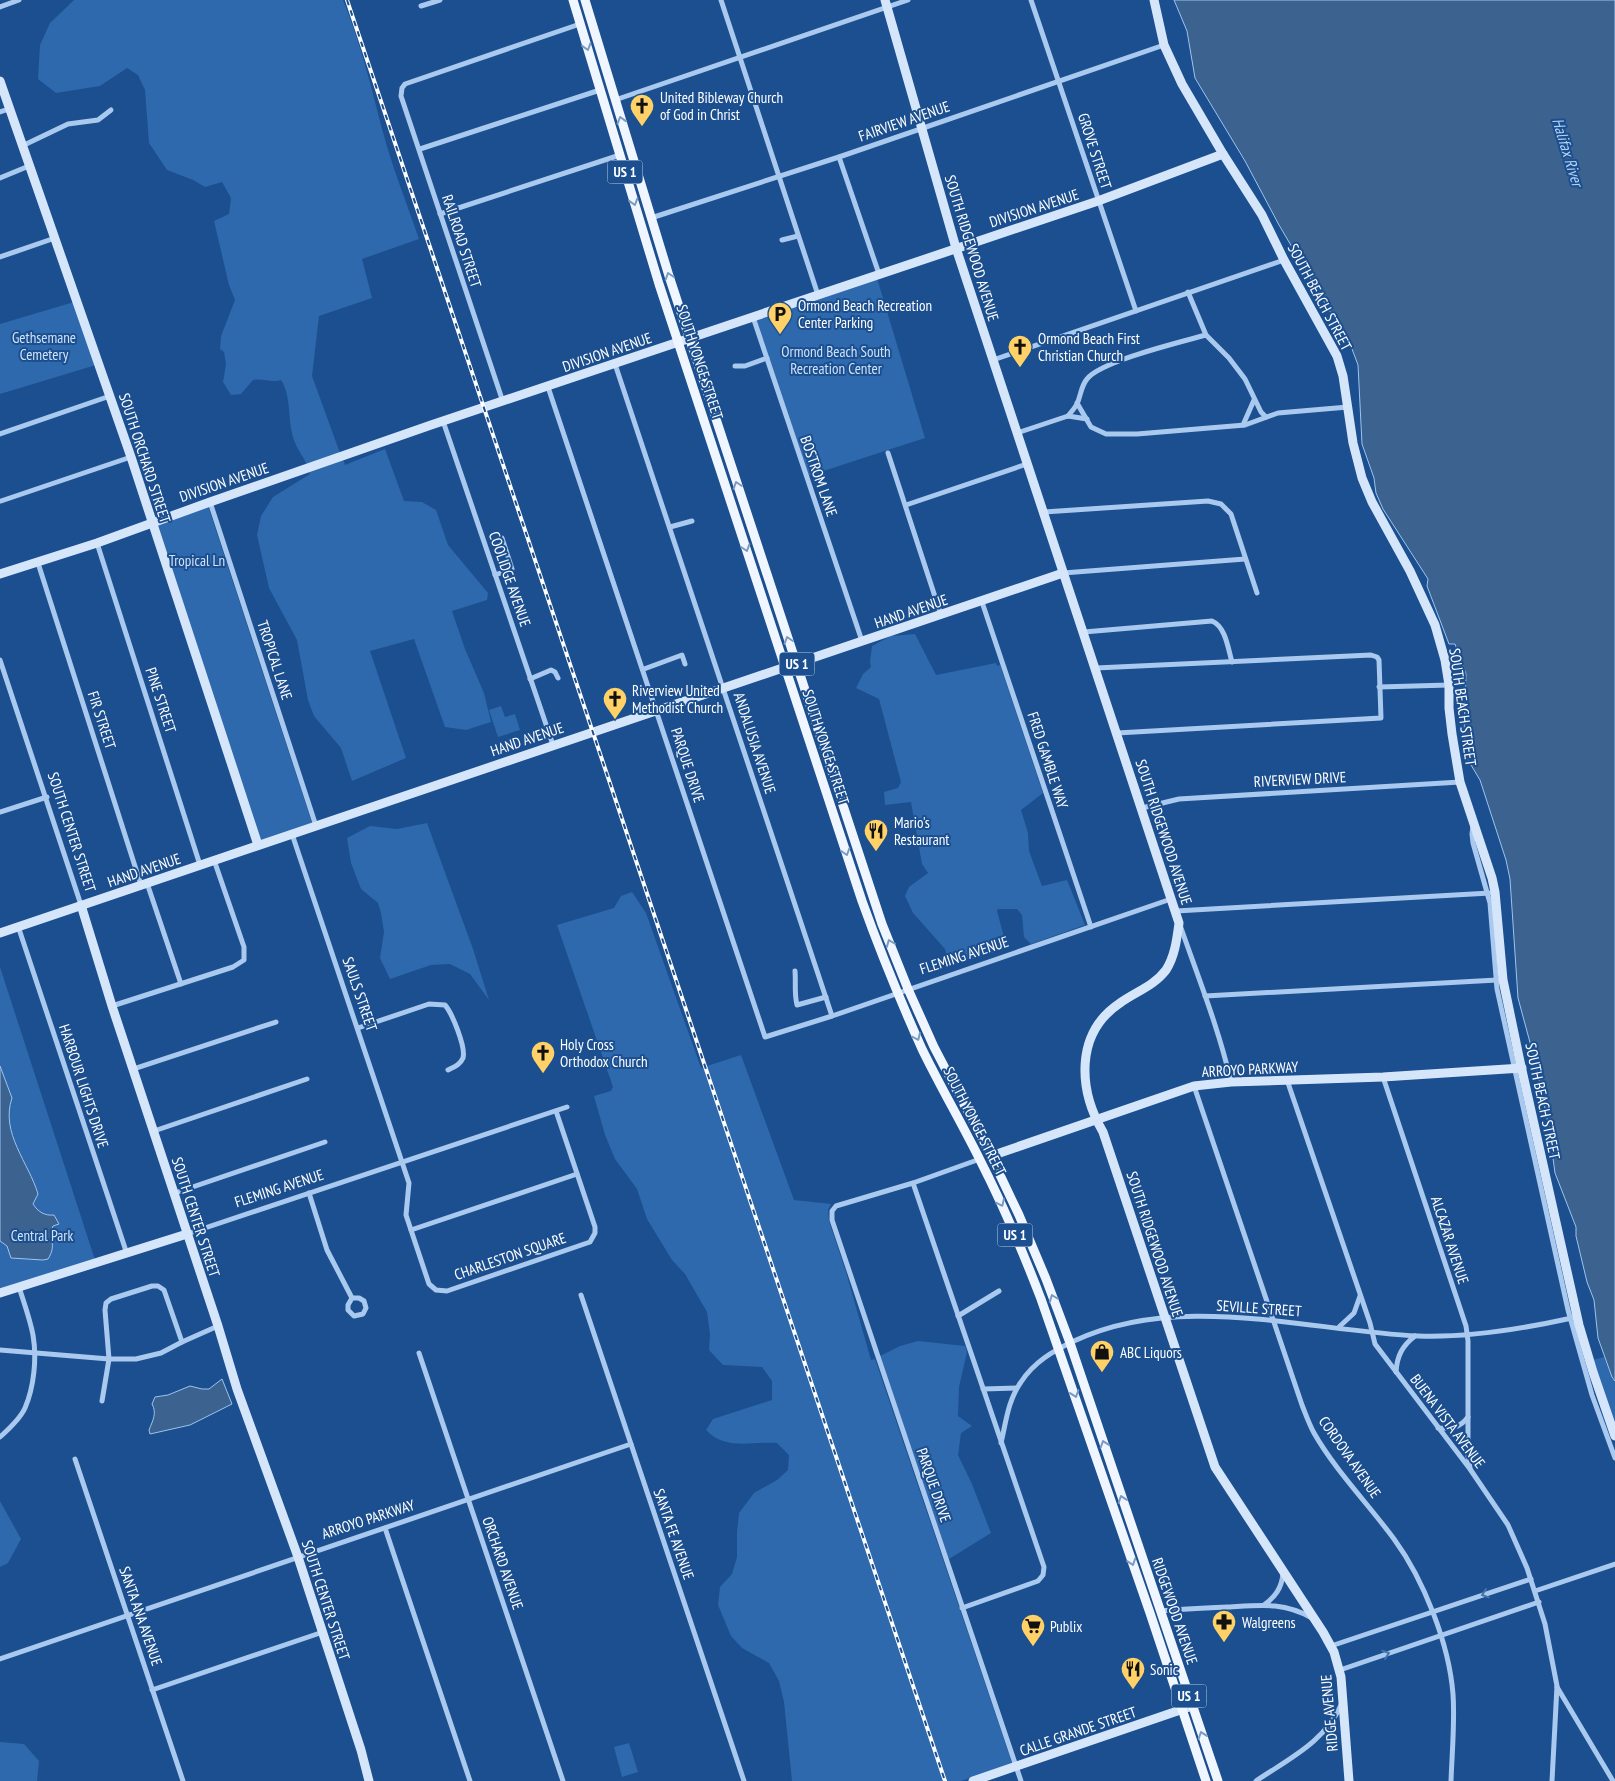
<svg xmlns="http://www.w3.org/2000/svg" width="1615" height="1781" font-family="'PT Sans Narrow',sans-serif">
<rect width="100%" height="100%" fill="#1b4f8f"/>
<g fill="#2e69ad">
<path d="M74,0H343C360,41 370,83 381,125C391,164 406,201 419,239L362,259L372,298L319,316L312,376L340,453L307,465C302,454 294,445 292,433C288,415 291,396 281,380C272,383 263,378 253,380L241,394L231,395L223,382L226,364L224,352L220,349L221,336L235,300L229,285L214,221L229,214L231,198L222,182L205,187L193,180L167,170L149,143L145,90L138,75L127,68L100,86L56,93L38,79L40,45L50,23Z"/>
<polygon points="877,278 925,438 808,476 756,320"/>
<polygon points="74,302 96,365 0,394 0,324"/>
<polygon points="385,449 404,501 422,502 436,510 448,545 488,593 487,600 452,611 465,649 484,693 491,722 466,730 445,727 414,639 370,651 406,758 352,781 341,748 314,716 308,700 297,640 269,588 257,535 261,516 273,497 310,474 309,471 343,459 345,465"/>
<polygon points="208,506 312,823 260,841 156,524"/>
<polygon points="915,634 936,675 996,663 997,666 1000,665 1043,793 1021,810 1028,833 1029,851 1042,886 1067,880 1085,925 1031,944 1024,937 1022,915 1017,909 998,909 997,911 1007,948 949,967 945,949 913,913 905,896 909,887 928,873 922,864 911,802 885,805 884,792 898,788 901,782 879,699 856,688 863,674 871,667 870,662 872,646 891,636"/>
<polygon points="501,706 505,717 515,714 520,730 498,737 489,710"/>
<polygon points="427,823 473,949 489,1000 470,974 450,964 431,965 390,979 380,958 384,932 381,913 378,903 361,889 351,863 347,838 370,826 397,829"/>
<path d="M632,892L646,913L701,1068L741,1055L794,1200L831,1204L828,1210L829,1221L846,1272L871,1360L875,1359L1012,1763L961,1781H792L784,1702L779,1681L769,1663L742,1648L731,1636L718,1605L720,1587L732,1574L737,1557V1532L739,1513L754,1493L777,1480L788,1470L789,1455L777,1443C752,1441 725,1451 706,1430L713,1419L772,1400V1381L762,1367L723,1365L709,1350L710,1334L707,1312L685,1274L672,1260L647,1219L637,1189L615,1159L605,1135L594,1096L611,1091L613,1087L557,925L614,908L621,896Z"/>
<polygon points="0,967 96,1263 0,1293"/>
<polygon points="918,1341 965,1346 967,1352 959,1387 958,1416 972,1426 961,1433 958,1455 972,1484 991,1533 949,1559 880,1356 900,1346"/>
<polygon points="1604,1357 1612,1377 1615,1381 1615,1436 1589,1361"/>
<polygon points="0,1501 21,1539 8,1563 0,1567"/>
<polygon points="0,1742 24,1744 39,1761 37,1781 0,1781"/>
<polygon points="629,1743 638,1772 622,1777 614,1747"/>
</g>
<g fill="#3c6290" stroke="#9cc4f0">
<polygon points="1174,0 1615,0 1615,1381 1612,1377 1598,1338 1594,1300 1587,1282 1576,1236 1576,1227 1555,1173 1549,1128 1535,1061 1518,998 1510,879 1506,860 1480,780 1468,760 1464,735 1466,674 1455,644 1449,644 1427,586 1428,579 1383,509 1376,493 1374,478 1362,444 1358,365 1352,349 1279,225 1245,161 1195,78 1187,31"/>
<path d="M0,1066L12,1098C0,1133 29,1163 38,1194L33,1204C38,1212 45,1216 54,1215L59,1224L53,1226C47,1239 58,1243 48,1259L43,1260L11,1258L7,1246L0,1241Z"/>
<path d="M222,1379L232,1404L190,1425L150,1434L149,1430C153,1420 157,1413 152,1404L155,1397L168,1395L190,1386L202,1389H209Z"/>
</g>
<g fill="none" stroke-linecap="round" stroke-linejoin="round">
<g stroke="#a9c9ee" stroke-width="5">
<polyline points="721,0 818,295"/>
<polyline points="1031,0 1136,311"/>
<polyline points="421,6 440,0"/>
<polyline points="0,7 19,0"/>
<polyline points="615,100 908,0"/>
<polyline points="0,112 9,109"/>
<polyline points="22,146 68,124 98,120 111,110"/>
<polyline points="420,149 600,90"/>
<polyline points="839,157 879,274"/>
<polyline points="0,178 29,166"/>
<polyline points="440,214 620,155"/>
<polyline points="651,218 839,157 1164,45"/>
<polyline points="782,240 798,236"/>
<polyline points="0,257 55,238"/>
<polyline points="1188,292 1206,335 1229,358 1245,379 1261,412 1266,417"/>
<polyline points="753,317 862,641"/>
<polyline points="993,360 1284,260"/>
<polyline points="615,364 832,1016"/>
<polyline points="735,366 745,366 767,358"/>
<polyline points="548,387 765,1037 832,1016 1171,899"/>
<polyline points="503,402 401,96 402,88 405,84 580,24"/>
<polyline points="1077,403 1091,427 1106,434 1137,434 1245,425 1278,413 1348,407"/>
<path d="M1068,416C1071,412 1075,408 1077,404C1081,395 1081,386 1087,379C1101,361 1181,342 1206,335"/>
<polyline points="443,421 553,745"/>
<polyline points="1243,425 1254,400"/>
<polyline points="1017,433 1068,416 1087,419"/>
<polyline points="0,434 110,396"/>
<polyline points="888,453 941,615"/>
<polyline points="1,501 131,457"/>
<polyline points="210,502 316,826"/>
<polyline points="906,505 1027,464"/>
<polyline points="1044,512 1208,501 1221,504 1231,514 1257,593"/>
<polyline points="670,527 692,521"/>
<polyline points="97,543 200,865"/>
<polyline points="38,563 141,885"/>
<polyline points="1063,573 1245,559"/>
<polyline points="495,575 512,569 502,538"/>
<polyline points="982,602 1091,927"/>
<path d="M1084,632L1212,621C1226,627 1228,649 1232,662"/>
<polyline points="0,660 81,905"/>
<polyline points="1096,668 1371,655 1377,657 1379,660 1381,718 1117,733"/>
<polyline points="644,669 682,655 685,664"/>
<polyline points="530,679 551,670 555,672 558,678"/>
<polyline points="1379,687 1449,685"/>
<polyline points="1142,808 1179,799 1460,782"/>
<polyline points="0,812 47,797"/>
<polyline points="1473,826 1472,834 1473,843 1490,903 1497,989 1568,1310 1592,1395 1615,1458"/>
<polyline points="292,834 409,1183 406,1215 429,1284 436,1290 447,1291 590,1242 595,1233 595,1227 556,1111"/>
<polyline points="147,883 181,984"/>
<polyline points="1176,911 1490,893"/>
<path d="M1180,925C1198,977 1219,1029 1231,1082"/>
<polyline points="18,926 127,1254"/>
<path d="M795,971C796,983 794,993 797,1005L826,997"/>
<polyline points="1205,996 1497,980"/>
<polyline points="112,1006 233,967 244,960 244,947 214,860"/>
<path d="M358,1028L429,1004L445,1005C452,1013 466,1047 463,1058C460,1065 454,1067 448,1070"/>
<polyline points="133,1069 276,1022"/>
<polyline points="1383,1077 1466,1326 1468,1341 1468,1456 1470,1468"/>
<polyline points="1287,1080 1370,1323 1375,1344 1470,1469 1508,1525 1527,1568 1545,1624 1557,1686 1552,1781"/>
<path d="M1194,1086L1302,1405C1306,1415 1309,1424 1314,1433C1335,1470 1369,1505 1394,1539C1424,1580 1449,1644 1453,1694C1455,1722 1452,1752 1451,1781"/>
<polyline points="154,1131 307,1079"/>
<polyline points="980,1159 913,1183 836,1206 832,1211 832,1220 1021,1781"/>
<polyline points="913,1183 1044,1567 1043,1575 1038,1581 962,1608"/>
<polyline points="175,1193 325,1142"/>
<polyline points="309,1193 327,1250 352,1298 348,1305 348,1310 354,1316 363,1314 366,1308 364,1301 359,1298 352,1298"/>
<polyline points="411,1230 577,1174"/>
<polyline points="187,1234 567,1107"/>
<polyline points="581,1295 744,1781"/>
<polyline points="958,1316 999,1291"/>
<polyline points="1339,1327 1354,1313 1360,1296"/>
<polyline points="0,1350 109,1359 136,1359 161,1353 182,1342 218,1326"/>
<polyline points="419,1353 563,1781"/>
<path d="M1396,1372C1397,1356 1402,1346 1415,1336"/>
<polyline points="983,1389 1017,1388"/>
<polyline points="102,1401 109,1359 105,1310 106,1303 111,1299 152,1286 158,1286 164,1290 182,1342"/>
<path d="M1438,1428C1451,1429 1460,1428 1468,1417"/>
<path d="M0,1437C9,1429 20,1419 25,1408C34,1387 37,1358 33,1335C30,1319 24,1303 19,1287"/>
<path d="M1001,1443C1006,1422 1008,1400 1021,1382C1034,1362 1053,1351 1074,1341C1179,1291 1308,1331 1418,1336C1469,1338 1522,1329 1572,1318"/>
<polyline points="75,1459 183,1781"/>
<polyline points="385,1528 470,1781"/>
<polyline points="1535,1591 1615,1564"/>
<path d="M1264,1605C1275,1597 1282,1588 1283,1573"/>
<path d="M1160,1611C1183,1609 1207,1608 1230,1607C1261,1605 1284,1602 1312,1618"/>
<polyline points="1331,1646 1531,1579"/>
<polyline points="0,1659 631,1444"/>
<polyline points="1340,1670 1539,1602"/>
<polyline points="1557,1687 1613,1781"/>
<polyline points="152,1690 323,1632"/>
<path d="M1256,1781C1290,1758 1325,1742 1342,1703"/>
</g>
<g stroke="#d6e6fa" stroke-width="9">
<path d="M885,0L956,248L1179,923C1177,938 1175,956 1166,970C1154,986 1135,992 1120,1003C1075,1033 1078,1089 1103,1132L1215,1467L1323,1632L1334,1652L1341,1677L1349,1781"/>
<polyline points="1154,0 1164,45 1182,84 1223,154 1262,215 1284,260 1337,356 1343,376 1353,443 1362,478 1372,502 1410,571 1435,625 1445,660 1449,685 1449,708 1452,734 1460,782 1492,878 1495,892 1503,980 1519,1057 1579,1325 1593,1372 1615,1436"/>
<polyline points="0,81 131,457 258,845"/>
<polyline points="0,574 97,543 210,502 431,425 1098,201 1223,154"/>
<polyline points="81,905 112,1006 218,1326 237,1389 298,1557 361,1750 369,1781"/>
<polyline points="0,933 1063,573"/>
<polyline points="991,1156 1194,1086 1231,1082 1383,1077 1522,1068"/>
<polyline points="0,1293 187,1234"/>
<polyline points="973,1781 1192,1706"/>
</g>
<g stroke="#f0f6ff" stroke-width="9">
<path d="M573,0L659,284L862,901C880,951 900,1000 922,1049C940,1086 961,1122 980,1160C1003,1205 1023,1252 1041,1299L1150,1613L1206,1781"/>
<polyline points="585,0 669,276 882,924 908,989 934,1047 991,1156 1019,1215 1046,1279 1070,1343 1218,1781"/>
</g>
<defs>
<polyline id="rail" points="347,0 945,1781"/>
</defs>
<use href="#rail" stroke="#fff" stroke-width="4"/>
<use href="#rail" stroke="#1b4f8f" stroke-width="2" stroke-dasharray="5.5" stroke-linecap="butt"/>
</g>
<defs><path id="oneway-chevron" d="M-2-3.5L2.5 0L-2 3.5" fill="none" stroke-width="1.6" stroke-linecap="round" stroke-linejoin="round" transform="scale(1.25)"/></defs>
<g stroke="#7b9ac1">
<use href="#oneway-chevron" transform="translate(587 47) rotate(73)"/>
<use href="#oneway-chevron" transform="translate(621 120) rotate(-107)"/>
<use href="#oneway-chevron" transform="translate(634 202) rotate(73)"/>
<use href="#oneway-chevron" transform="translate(669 276) rotate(-108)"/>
<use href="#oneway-chevron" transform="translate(737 485) rotate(-108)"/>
<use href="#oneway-chevron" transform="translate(746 548) rotate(72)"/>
<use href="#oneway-chevron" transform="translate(788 640) rotate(-108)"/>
<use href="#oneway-chevron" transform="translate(846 852) rotate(72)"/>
<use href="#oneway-chevron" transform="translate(890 943) rotate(-111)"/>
<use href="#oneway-chevron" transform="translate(917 1037) rotate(65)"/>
<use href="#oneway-chevron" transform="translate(1001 1203) rotate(65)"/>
<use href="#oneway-chevron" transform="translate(1053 1298) rotate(-111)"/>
<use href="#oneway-chevron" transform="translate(1075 1394) rotate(71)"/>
<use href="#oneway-chevron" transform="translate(1104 1444) rotate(-109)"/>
<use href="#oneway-chevron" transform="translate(1122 1499) rotate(-109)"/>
<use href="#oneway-chevron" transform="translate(1132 1562) rotate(71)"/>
<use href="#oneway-chevron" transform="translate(1202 1735) rotate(-109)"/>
</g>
<g stroke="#4674ac">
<use href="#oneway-chevron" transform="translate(1485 1594) rotate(162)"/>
<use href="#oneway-chevron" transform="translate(1386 1654) rotate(-19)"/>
</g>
<defs>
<symbol id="church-pin" viewBox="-11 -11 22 30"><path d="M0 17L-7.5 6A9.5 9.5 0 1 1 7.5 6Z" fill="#ffd166" stroke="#1b4f8f"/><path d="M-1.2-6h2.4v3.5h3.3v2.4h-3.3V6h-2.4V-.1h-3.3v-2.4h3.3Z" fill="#111"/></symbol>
<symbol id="parking-pin" viewBox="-11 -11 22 30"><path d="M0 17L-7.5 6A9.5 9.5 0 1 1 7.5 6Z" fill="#ffd166" stroke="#1b4f8f"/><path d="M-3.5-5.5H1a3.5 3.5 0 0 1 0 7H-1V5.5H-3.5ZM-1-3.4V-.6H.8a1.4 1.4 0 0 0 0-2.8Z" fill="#111"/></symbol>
<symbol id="restaurant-pin" viewBox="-11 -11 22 30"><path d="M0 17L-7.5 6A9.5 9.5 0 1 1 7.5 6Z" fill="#ffd166" stroke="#1b4f8f"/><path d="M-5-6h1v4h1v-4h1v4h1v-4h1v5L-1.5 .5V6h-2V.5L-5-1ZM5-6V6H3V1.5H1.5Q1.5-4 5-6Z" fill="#111"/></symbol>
<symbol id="shop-pin" viewBox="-11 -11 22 30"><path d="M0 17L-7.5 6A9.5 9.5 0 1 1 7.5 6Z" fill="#ffd166" stroke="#1b4f8f"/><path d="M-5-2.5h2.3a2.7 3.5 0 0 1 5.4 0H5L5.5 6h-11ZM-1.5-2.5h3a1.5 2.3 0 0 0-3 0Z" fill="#111"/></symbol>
<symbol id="pharmacy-pin" viewBox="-11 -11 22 30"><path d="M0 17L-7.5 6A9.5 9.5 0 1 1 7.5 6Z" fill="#ffd166" stroke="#1b4f8f"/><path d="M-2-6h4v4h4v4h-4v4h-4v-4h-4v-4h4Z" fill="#111"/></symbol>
<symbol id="supermarket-pin" viewBox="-11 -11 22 30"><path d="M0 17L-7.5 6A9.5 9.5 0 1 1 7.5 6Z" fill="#ffd166" stroke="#1b4f8f"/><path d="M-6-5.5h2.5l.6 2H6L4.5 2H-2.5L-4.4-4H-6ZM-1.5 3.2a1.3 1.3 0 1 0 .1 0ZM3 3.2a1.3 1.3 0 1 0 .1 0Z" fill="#111"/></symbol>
</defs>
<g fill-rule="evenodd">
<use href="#church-pin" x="628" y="92" width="28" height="38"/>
<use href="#parking-pin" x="766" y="300" width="28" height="38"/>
<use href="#church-pin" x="1006" y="333" width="28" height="38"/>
<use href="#church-pin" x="601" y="685" width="28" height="38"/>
<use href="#restaurant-pin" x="862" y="817" width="28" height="38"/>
<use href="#church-pin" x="529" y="1039" width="28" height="38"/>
<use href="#shop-pin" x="1088" y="1338" width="28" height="38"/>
<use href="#pharmacy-pin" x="1210" y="1608" width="28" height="38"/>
<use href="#supermarket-pin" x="1019" y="1612" width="28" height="38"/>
<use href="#restaurant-pin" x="1119" y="1655" width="28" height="38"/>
</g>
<g text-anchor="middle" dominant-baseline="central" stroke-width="4" stroke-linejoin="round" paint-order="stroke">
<g fill="#1b4f8f" stroke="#bbcadd" stroke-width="1">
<rect x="607.5" y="160.5" width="35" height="23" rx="4"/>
<rect x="779.5" y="652.5" width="35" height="23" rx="4"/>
<rect x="997.5" y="1223.5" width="35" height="23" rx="4"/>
<rect x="1171.5" y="1684.5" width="35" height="23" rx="4"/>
</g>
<g font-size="14" font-weight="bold" fill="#fff">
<text x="625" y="172">US 1</text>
<text x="797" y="664">US 1</text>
<text x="1015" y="1235">US 1</text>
<text x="1189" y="1696">US 1</text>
</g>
<g font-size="15" fill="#fff" stroke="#1b4f8f" text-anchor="start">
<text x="660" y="97">United Bibleway Church<tspan x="660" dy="17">of God in Christ</tspan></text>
<text x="798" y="305">Ormond Beach Recreation<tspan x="798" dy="17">Center Parking</tspan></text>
<text x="1038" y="338">Ormond Beach First<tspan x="1038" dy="17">Christian Church</tspan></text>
<text x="632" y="690">Riverview United<tspan x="632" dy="17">Methodist Church</tspan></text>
<text x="894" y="822">Mario's<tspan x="894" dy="17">Restaurant</tspan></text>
<text x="560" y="1044">Holy Cross<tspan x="560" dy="17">Orthodox Church</tspan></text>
<text x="1120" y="1352">ABC Liquors</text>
<text x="1242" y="1622">Walgreens</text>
<text x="1050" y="1626">Publix</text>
<text x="1150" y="1669">Sonic</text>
</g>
<g font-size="15" fill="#fff" stroke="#1b4f8f">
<text transform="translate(904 121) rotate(-19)">FAIRVIEW AVENUE</text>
<text transform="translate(1095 151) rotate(72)">GROVE STREET</text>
<text transform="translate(1034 208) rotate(-18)">DIVISION AVENUE</text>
<text transform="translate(462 241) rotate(72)">RAILROAD STREET</text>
<text transform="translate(972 248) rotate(73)">SOUTH RIDGEWOOD AVENUE</text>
<text transform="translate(1320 297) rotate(62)">SOUTH BEACH STREET</text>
<text transform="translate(607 352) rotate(-19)">DIVISION AVENUE</text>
<text transform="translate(700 362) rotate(72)">SOUTH YONGE STREET</text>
<text transform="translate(145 458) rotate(72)">SOUTH ORCHARD STREET</text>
<text transform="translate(819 476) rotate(71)">BOSTROM LANE</text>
<text transform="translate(224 482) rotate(-19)">DIVISION AVENUE</text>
<text transform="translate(510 579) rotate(71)">COOLIDGE AVENUE</text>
<text transform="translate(911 611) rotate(-19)">HAND AVENUE</text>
<text transform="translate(275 660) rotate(72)">TROPICAL LANE</text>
<text transform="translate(161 700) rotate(72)">PINE STREET</text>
<text transform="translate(1463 707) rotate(82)">SOUTH BEACH STREET</text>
<text transform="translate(102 720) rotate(72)">FIR STREET</text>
<text transform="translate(527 739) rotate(-19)">HAND AVENUE</text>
<text transform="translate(755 743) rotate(72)">ANDALUSIA AVENUE</text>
<text transform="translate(826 747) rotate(72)">SOUTH YONGE STREET</text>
<text transform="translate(1048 760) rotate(72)">FRED GAMBLE WAY</text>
<text transform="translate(688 765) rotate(72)">PARQUE DRIVE</text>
<text transform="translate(1300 779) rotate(-3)">RIVERVIEW DRIVE</text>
<text transform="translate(72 832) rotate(72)">SOUTH CENTER STREET</text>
<text transform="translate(1164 832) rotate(72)">SOUTH RIDGEWOOD AVENUE</text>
<text transform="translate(144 870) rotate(-19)">HAND AVENUE</text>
<text transform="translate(964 955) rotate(-18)">FLEMING AVENUE</text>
<text transform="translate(360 994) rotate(71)">SAULS STREET</text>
<text transform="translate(1250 1069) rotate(-3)">ARROYO PARKWAY</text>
<text transform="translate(84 1086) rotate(72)">HARBOUR LIGHTS DRIVE</text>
<text transform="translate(1543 1101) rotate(78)">SOUTH BEACH STREET</text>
<text transform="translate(975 1121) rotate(63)">SOUTH YONGE STREET</text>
<text transform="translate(279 1188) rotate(-18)">FLEMING AVENUE</text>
<text transform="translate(196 1217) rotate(72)">SOUTH CENTER STREET</text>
<text transform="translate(1450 1240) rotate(72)">ALCAZAR AVENUE</text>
<text transform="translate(1155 1244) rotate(72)">SOUTH RIDGEWOOD AVENUE</text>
<text transform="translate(510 1256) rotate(-19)">CHARLESTON SQUARE</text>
<text transform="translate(1259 1308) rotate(4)">SEVILLE STREET</text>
<text transform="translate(1448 1421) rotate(53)">BUENA VISTA AVENUE</text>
<text transform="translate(1350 1457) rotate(55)">CORDOVA AVENUE</text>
<text transform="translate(934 1485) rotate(71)">PARQUE DRIVE</text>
<text transform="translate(368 1519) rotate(-18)">ARROYO PARKWAY</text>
<text transform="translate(674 1534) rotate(71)">SANTA FE AVENUE</text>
<text transform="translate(503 1563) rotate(71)">ORCHARD AVENUE</text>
<text transform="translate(326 1600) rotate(72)">SOUTH CENTER STREET</text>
<text transform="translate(1175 1611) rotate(71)">RIDGEWOOD AVENUE</text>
<text transform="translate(141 1616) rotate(71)">SANTA ANA AVENUE</text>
<text transform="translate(1329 1713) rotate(-95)">RIDGE AVENUE</text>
<text transform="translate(1078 1731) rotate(-19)">CALLE GRANDE STREET</text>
</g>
<g font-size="15" fill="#cfe3fa" stroke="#1b4f8f">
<text x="44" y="337">Gethsemane<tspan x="44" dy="17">Cemetery</tspan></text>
<text x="836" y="351">Ormond Beach South<tspan x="836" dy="17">Recreation Center</tspan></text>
<text x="197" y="560">Tropical Ln</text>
<text x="42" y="1235">Central Park</text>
</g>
<g font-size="16" font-style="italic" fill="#b5d3f5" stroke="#1b4f8f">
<text transform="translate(1568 152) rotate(73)">Halifax River</text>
</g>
</g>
</svg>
